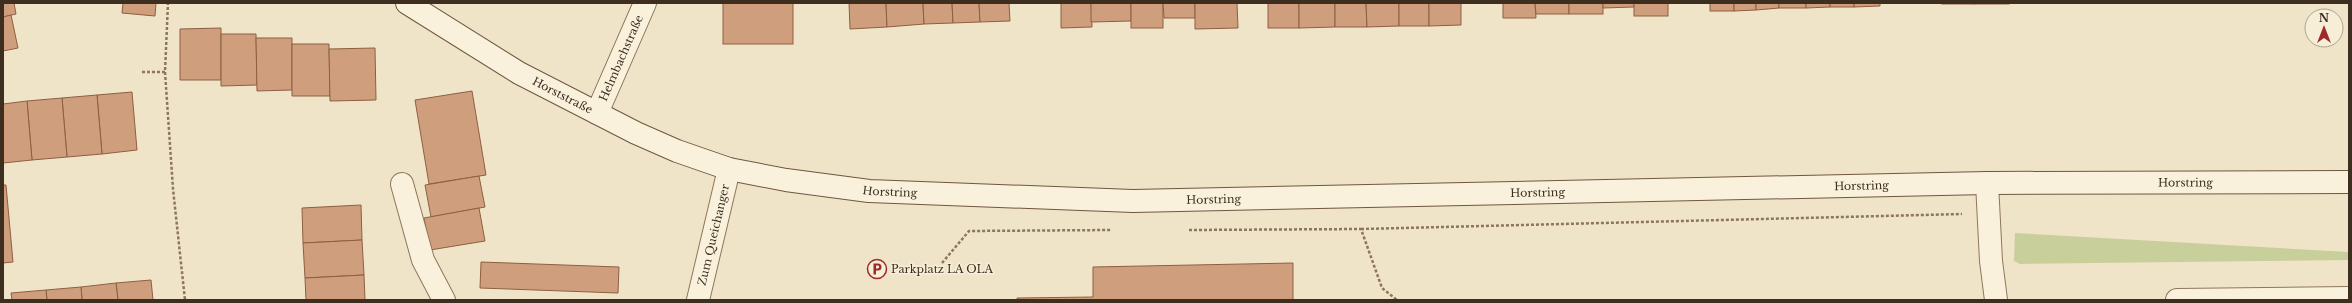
<svg xmlns="http://www.w3.org/2000/svg" width="2352" height="303" font-family="'Libre Baskerville',serif">
<rect width="100%" height="100%" fill="#f0e4c8"/>
<polygon fill="#c9cf9b" points="2015,233 2349,252 2349,260 2020,264 2014,261"/>
<g fill="#cf9f7d" stroke="#8d5f41">
<polygon points="3,3 14,3 16,14 3,17"/>
<polygon points="123,3 156,3 155,16 122,13"/>
<rect x="723" y="3" width="70" height="41"/>
<polygon points="849,3 886,3 887,27 850,29"/>
<polygon points="886,3 923,3 924,24 887,27"/>
<polygon points="923,3 952,3 953,23 924,24"/>
<polygon points="952,3 979,3 980,22 953,23"/>
<polygon points="979,3 1009,3 1010,21 980,22"/>
<polygon points="1061,3 1091,3 1092,27 1061,28"/>
<polygon points="1091,3 1131,3 1131,21 1091,22"/>
<rect x="1131" y="3" width="32" height="25"/>
<polygon points="1163,3 1195,3 1195,18 1164,18"/>
<polygon points="1195,3 1237,3 1238,28 1195,29"/>
<rect x="1268" y="3" width="31" height="25"/>
<polygon points="1299,3 1335,3 1335,27 1299,28"/>
<polygon points="1335,3 1366,3 1367,27 1335,27"/>
<polygon points="1366,3 1399,3 1399,26 1367,27"/>
<rect x="1399" y="3" width="30" height="23"/>
<polygon points="1429,3 1461,3 1461,25 1429,26"/>
<polygon points="1503,3 1535,3 1536,18 1503,18"/>
<polygon points="1535,3 1569,3 1569,14 1536,14"/>
<rect x="1569" y="3" width="34" height="11"/>
<polygon points="1603,3 1634,3 1634,7 1603,8"/>
<rect x="1634" y="3" width="34" height="13"/>
<rect x="1710" y="3" width="24" height="8"/>
<polygon points="1734,3 1756,3 1756,10 1734,11"/>
<polygon points="1756,3 1779,3 1779,8 1756,10"/>
<rect x="1779" y="3" width="27" height="5"/>
<polygon points="1806,3 1830,3 1830,7 1806,8"/>
<rect x="1830" y="3" width="24" height="4"/>
<polygon points="1854,3 1880,3 1880,6 1854,7"/>
<rect x="1942" y="3" width="32" height="1"/>
<rect x="1974" y="3" width="35" height="1"/>
<polygon points="11,15 18,48 3,51 3,17"/>
<polygon points="221,28 221,80 180,80 180,29"/>
<polygon points="221,34 256,34 257,85 221,86"/>
<polygon points="256,38 292,38 292,90 257,91"/>
<polygon points="292,44 329,44 330,96 292,96"/>
<polygon points="375,48 376,100 330,101 329,49"/>
<polygon points="472,91 486,175 429,184 415,100"/>
<polygon points="132,92 137,150 102,154 97,95"/>
<polygon points="97,95 102,154 67,157 62,98"/>
<polygon points="62,98 67,157 32,160 27,101"/>
<polygon points="27,101 32,160 3,163 3,104"/>
<polygon points="479,176 485,207 431,217 425,185"/>
<polygon points="3,185 6,185 13,262 3,263"/>
<polygon points="361,205 362,240 303,243 302,208"/>
<polygon points="479,208 485,241 430,250 424,218"/>
<polygon points="362,240 364,275 305,278 303,243"/>
<polygon points="481,262 619,267 618,293 480,288"/>
<polygon points="1293,263 1293,300 1017,300 1017,298 1093,297 1093,267"/>
<polygon points="364,275 365,300 306,300 305,278"/>
<polygon points="151,280 153,300 118,300 116,283"/>
<polygon points="116,283 118,300 82,300 81,287"/>
<polygon points="81,287 82,300 47,300 46,290"/>
<polygon points="46,290 47,300 12,300 11,293"/>
</g>
<g fill="none" stroke-linecap="round" stroke-linejoin="round">
<defs>
<g id="street">
<path id="s1" d="M597,113L645,3"/>
<polyline points="1987,183 1991,261 1996,300"/>
<polyline points="402,184 423,260 444,300"/>
<path id="s2" d="M698,300L729,169"/>
<polyline points="2177,300 2349,298"/>
</g>
<g id="secondary">
<path id="s3" d="M407,3L519,73L636,133L677,151L729,169L786,180L869,191L1133,201L1987,183L2349,182"/>
</g>
</defs>
<use href="#street" stroke="#8d765c" stroke-width="24"/>
<use href="#secondary" stroke="#6f573f" stroke-width="24"/>
<g stroke="#8d765c" stroke-width="2.5" stroke-dasharray="3 2" stroke-linecap="butt">
<polyline points="142,72 165,72 168,3"/>
<polyline points="165,72 173,189 185,300"/>
<polyline points="1361,229 1962,214"/>
<polyline points="1189,230 1361,229 1382,288 1397,300"/>
<polyline points="942,263 969,231 1112,230"/>
</g>
<use href="#street" stroke="#faf1dc" stroke-width="22"/>
<use href="#secondary" stroke="#faf1dc" stroke-width="22"/>
</g>
<defs>
<symbol id="parking-ring" viewBox="-11 -11 22 22"><circle r="9.5" fill="#f7eed8" stroke="#9e2a2b" stroke-width="1.5"/><path d="M-3.5-5.5H1a3.5 3.5 0 0 1 0 7H-1V5.5H-3.5ZM-1-3.4V-.6H.8a1.4 1.4 0 0 0 0-2.8Z" fill="#9e2a2b"/></symbol>
</defs>
<g fill-rule="evenodd">
<use href="#parking-ring" x="866" y="258" width="22" height="22"/>
</g>
<g text-anchor="middle" dominant-baseline="central" stroke-width="3" stroke-linejoin="round" paint-order="stroke">
<g font-size="11" fill="#3d2e20" stroke="#f7eed8">
<text stroke="none"><textPath href="#s1" startOffset="60">Helmbachstraße</textPath></text>
<text stroke="none"><textPath href="#s3" startOffset="181">Horststraße</textPath></text>
<text stroke="none"><textPath href="#s3" startOffset="1822">Horstring</textPath></text>
<text stroke="none"><textPath href="#s3" startOffset="1498">Horstring</textPath></text>
<text stroke="none"><textPath href="#s3" startOffset="526">Horstring</textPath></text>
<text stroke="none"><textPath href="#s3" startOffset="1174">Horstring</textPath></text>
<text stroke="none"><textPath href="#s3" startOffset="850">Horstring</textPath></text>
<text stroke="none"><textPath href="#s2" startOffset="67">Zum Queichanger</textPath></text>
</g>
<g font-size="11" fill="#3d2e20" stroke="#f7eed8" text-anchor="start">
<text x="891" y="269">Parkplatz LA OLA</text>
</g>
</g>
<rect width="2352" height="303" fill="none" stroke="#3d2e20" stroke-width="8"/>
<g transform="translate(2324 28)"><circle r="19" fill="#f7eed8" stroke="#ada18e"/>
<path d="M0-3L7 15L0 10L-7 15Z" fill="#9e2a2b"/>
<text y="-6" font-size="11" font-weight="bold" text-anchor="middle" fill="#3d2e20">N</text>
</g>
</svg>
